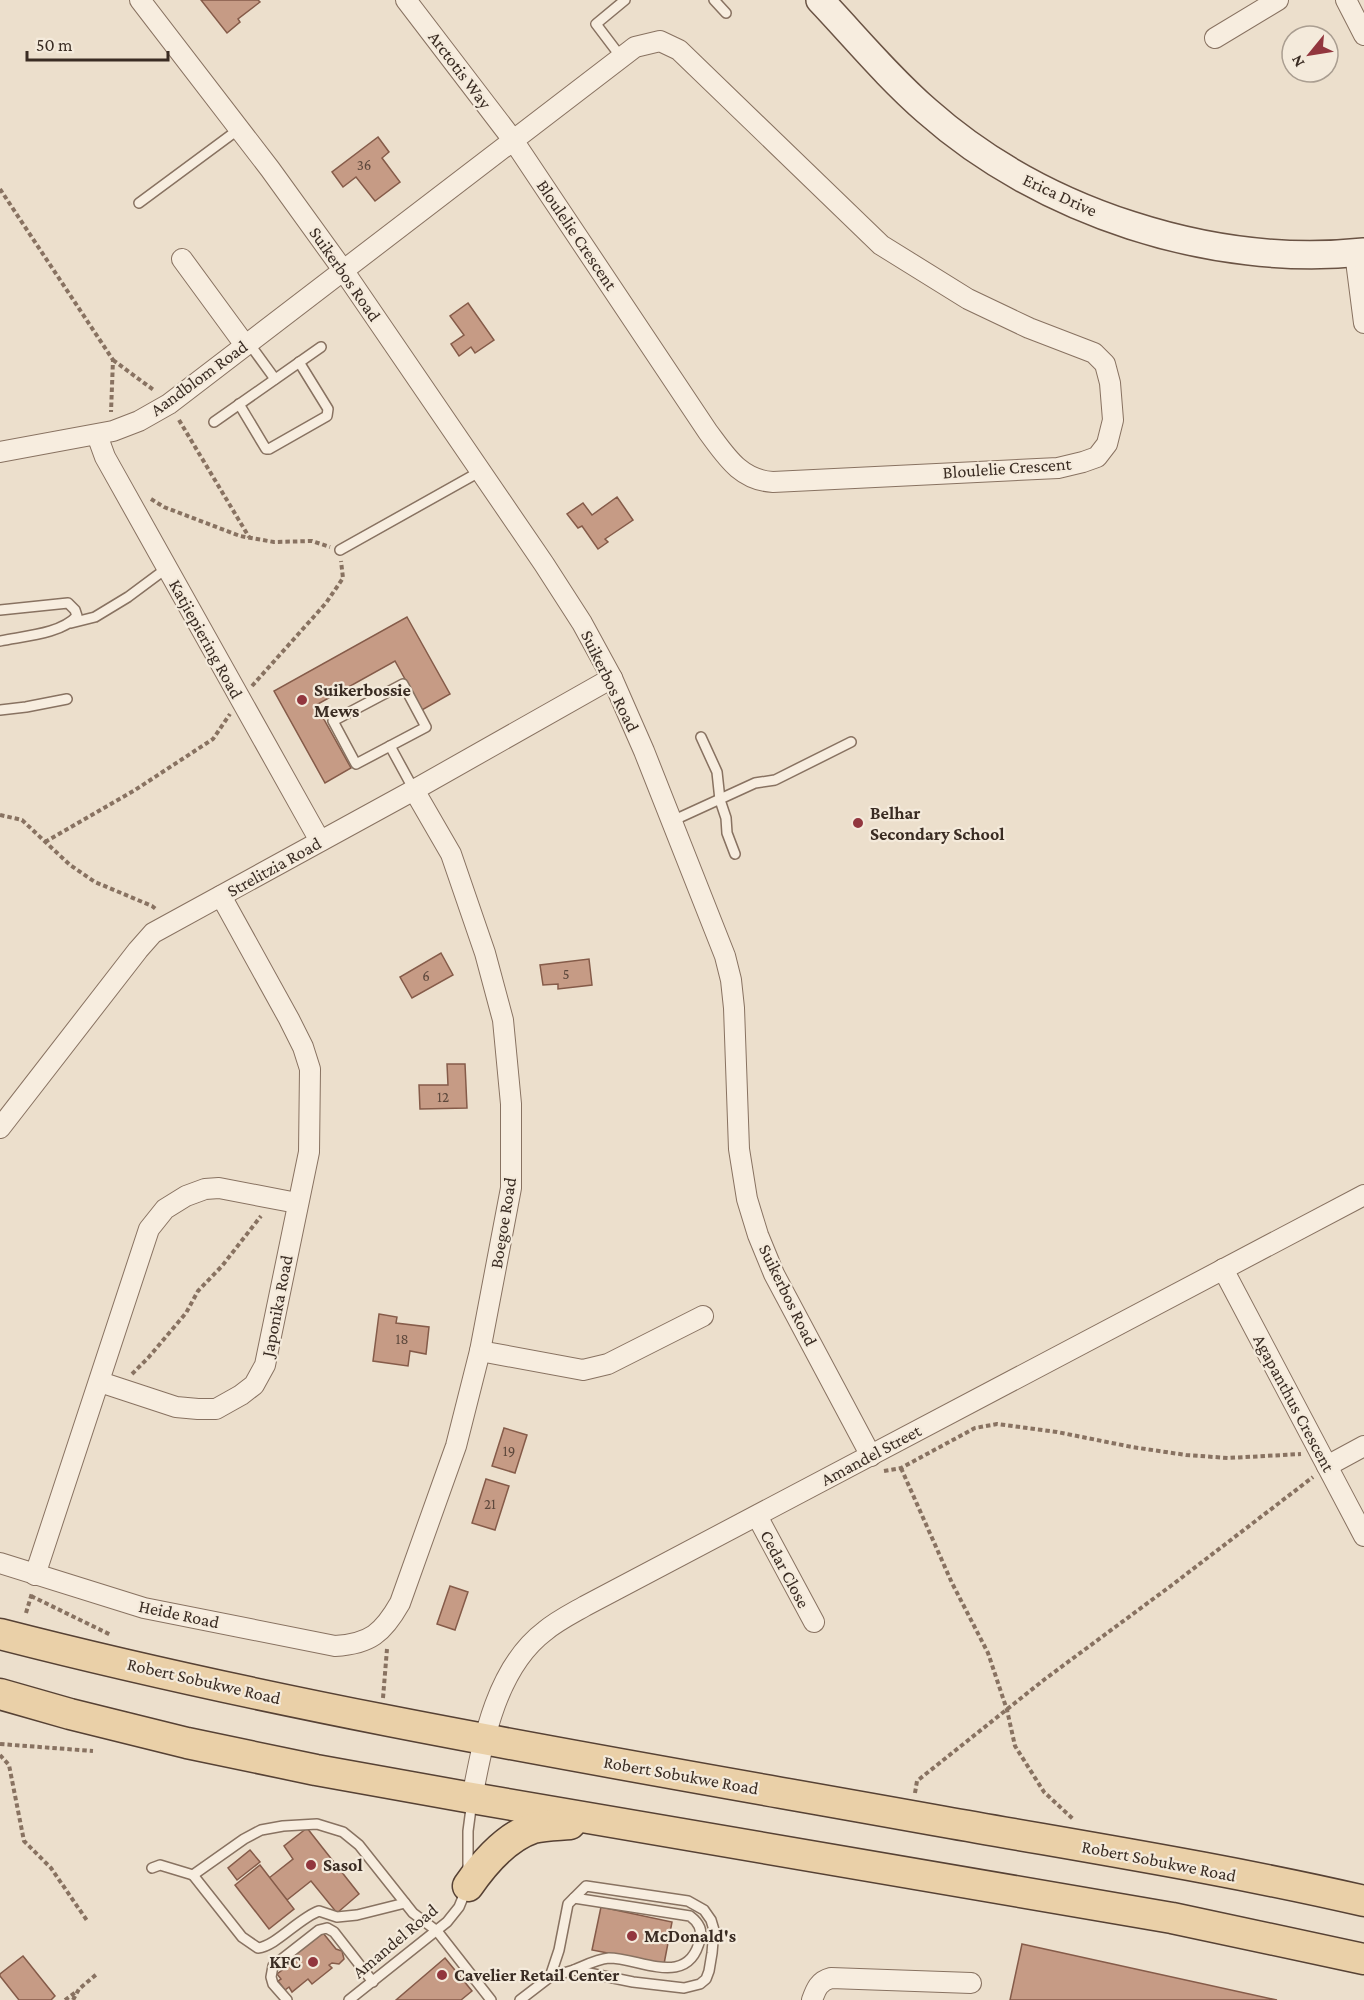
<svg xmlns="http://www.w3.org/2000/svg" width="1364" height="2000" font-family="'Crimson Pro',serif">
<rect width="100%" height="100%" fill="#ecdfcc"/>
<g fill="#c69b85" stroke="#855b49" stroke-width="1.5">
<polygon points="201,0 258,0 260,2 238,19 240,22 227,33"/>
<polygon points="378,137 389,152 382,158 400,182 375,201 356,177 343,187 332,172"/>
<polygon points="468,303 494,340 475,353 471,347 459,356 451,344 464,335 450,316"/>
<polygon points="617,497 633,520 605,539 608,542 598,549 582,526 578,528 567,514 583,503 592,515"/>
<polygon points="407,617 450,694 422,710 395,661 316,705 351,768 325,783 274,691"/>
<polygon points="441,953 453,975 412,998 400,977"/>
<polygon points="589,959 592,985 558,989 558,984 543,985 540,965"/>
<polygon points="447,1064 465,1064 467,1108 420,1109 419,1085 448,1085"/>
<polygon points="379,1314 397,1317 396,1323 429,1327 426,1354 410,1351 408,1366 373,1361"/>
<polygon points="504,1428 527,1435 515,1473 492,1466"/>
<polygon points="486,1479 509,1486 495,1530 472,1523"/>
<polygon points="450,1586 468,1592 455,1630 437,1624"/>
<polygon points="307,1828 359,1894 337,1913 311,1881 287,1900 269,1878 293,1859 284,1846"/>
<polygon points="250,1850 260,1862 237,1880 228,1868"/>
<polygon points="260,1865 294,1909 269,1929 235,1885"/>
<polygon points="601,1907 672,1922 664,1964 592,1950"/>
<polygon points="323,1933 336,1949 342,1951 344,1959 339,1964 332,1963 329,1965 332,1968 312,1984 308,1979 292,1992 289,1987 285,1990 278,1981 281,1979 277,1974 285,1968 282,1965"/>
<polygon points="1022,1944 1277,2000 1010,2000"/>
<polygon points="23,1956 55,1996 51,2000 19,2000 0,1976 0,1974"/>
<polygon points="445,1958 472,1991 461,2000 396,2000"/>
</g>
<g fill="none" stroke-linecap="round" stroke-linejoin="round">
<defs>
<g id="lane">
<polyline points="714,0 726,13"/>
<polyline points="621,57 596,24 625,0"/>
<polyline points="139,203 239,129"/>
<polyline points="248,342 275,379"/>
<polyline points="239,404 266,449 269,449 327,416 328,409 299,362"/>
<polyline points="214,422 321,347"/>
<polyline points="340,550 481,471"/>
<path d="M0,610L68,603L75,610L77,616C61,634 24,636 0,641"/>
<polyline points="71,623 95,617 128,597 167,568"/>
<polygon points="403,684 426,727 356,764 333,721"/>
<polyline points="0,710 26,707 67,699"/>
<polyline points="701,737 717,772 720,800 726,818 727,833 735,854"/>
<polyline points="390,746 414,790"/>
<polyline points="672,821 755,783 775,780 851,742"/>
<polyline points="152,1868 160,1865 193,1875 244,1839 261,1830 283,1826 317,1824 343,1832 359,1845 413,1913 437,1931 491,2000"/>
<polyline points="468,1874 468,1831 472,1801"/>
<path d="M193,1875L242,1937L258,1948C276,1946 299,1918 319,1911L337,1917L357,1915L405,1903"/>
<path d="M574,1898L690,1916C698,1922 703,1929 700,1939C689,1989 640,1958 609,1958C597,1959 586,1965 574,1970"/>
<polyline points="287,2000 273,1984 271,1977 273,1966 319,1930 327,1928 334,1932 373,1982"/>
<polyline points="349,2000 447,1922 459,1907 466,1890"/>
<polyline points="520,2000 550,1977 574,1970 633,1982 684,1988 700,1984 706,1979 709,1971 712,1953 714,1930 711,1920 704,1910 688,1901 586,1886 568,1904 559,1950 550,1977"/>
</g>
<g id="street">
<polyline points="140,0 270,169 343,270 544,564 582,623 612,678 644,751 725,956 731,980 734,1008 739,1149 747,1199 758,1235 774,1274 871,1456"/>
<polyline points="1346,0 1364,35"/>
<polyline points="1215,38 1278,0"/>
<polyline points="1355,253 1364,323"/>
<polyline points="182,259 245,345"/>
<polyline points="97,435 105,457 320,841"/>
<path d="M0,452L113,431L139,421L169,404L635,47L660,41L679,50L881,245L968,299L1029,328L1094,353L1105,364L1110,383L1113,420L1107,444L1097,457L1083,462L1058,468L773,482C740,480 726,456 708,432L513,140L406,0"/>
<polyline points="0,1128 138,950 153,933 414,790 612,678"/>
<polyline points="1223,1269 1364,1536"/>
<polyline points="480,1351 583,1370 608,1364 703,1316"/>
<polyline points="100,1382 176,1407 198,1409 216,1409 241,1395 254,1385 265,1365 309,1152 310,1069 303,1047 289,1019 221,896"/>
<polyline points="1327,1466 1364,1446"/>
<polyline points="757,1516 814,1622"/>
<path d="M0,1563L144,1608L335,1646C370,1644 383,1633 400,1603L456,1446L480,1351L511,1188V1104L503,1020L485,953L451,854L414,790"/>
<polyline points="35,1575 149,1229 165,1209 186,1196 205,1189 219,1188 297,1203"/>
<path d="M472,1798C483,1741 496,1668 545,1631C557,1621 571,1614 585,1606L1364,1195"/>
<path d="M812,2000C816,1989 819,1981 831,1978L971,1983"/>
</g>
<path id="secondary" d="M820,0C855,37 888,77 927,111C1041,212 1212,268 1364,252"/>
<g id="primary">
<path d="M0,1634C311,1714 629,1765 945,1822C1085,1847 1226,1869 1364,1901"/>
<polyline points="0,1694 70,1714 187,1743 316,1770 472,1798 1172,1918 1364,1959"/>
<path d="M468,1886C484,1863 506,1837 533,1828C545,1825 559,1825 570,1824"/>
</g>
</defs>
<use href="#lane" stroke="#887261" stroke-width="12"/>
<use href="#street" stroke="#887261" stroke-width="22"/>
<use href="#secondary" stroke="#6a5344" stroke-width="30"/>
<use href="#primary" stroke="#564134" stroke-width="33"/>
<g stroke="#887261" stroke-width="4" stroke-dasharray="4.5 3" stroke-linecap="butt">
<polyline points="0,189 113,360 111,412"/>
<polyline points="113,360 155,391"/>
<polyline points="179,420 249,537"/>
<polyline points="151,499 164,507 240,536 274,542 312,541 330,547"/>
<polyline points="252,686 326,603 343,578 341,561"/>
<polyline points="0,815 22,820 70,865 95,882 152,906 157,910"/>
<polyline points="45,842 135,790 213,739 230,714"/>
<polyline points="132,1374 148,1358 186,1313 198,1291 222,1266 261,1216"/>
<polyline points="901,1468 952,1583 988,1653 1007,1710 1015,1746 1044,1792 1073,1819"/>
<polyline points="884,1471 901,1468 975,1428 997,1424 1057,1432 1132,1447 1186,1455 1228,1458 1301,1454"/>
<polyline points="31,1596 111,1635"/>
<polyline points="26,1613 32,1593"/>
<polyline points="383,1698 387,1649"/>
<polyline points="0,1744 93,1751"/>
<polyline points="0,1755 9,1765 24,1841 51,1868 88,1922"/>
<polyline points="915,1793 917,1781 1045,1679 1172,1585 1313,1477"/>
<polyline points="65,2000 76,1992"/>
<polyline points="73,2000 79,1989 98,1973"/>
</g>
<use href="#lane" stroke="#f7eddf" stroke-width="9"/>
<use href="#street" stroke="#f7eddf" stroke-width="20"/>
<use href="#secondary" stroke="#f7eddf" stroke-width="27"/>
<use href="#primary" stroke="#ead0a8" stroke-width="30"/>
</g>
<g fill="#92363e" stroke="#f4eadb" stroke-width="2">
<circle cx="302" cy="700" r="6"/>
<circle cx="858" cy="823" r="6"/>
<circle cx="311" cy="1865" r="6"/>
<circle cx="632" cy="1936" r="6"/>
<circle cx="313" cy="1962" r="6"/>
<circle cx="442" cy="1975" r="6"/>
</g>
<g text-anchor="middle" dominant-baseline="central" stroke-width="4.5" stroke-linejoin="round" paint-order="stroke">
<g font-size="15" fill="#5d483c">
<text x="364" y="165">36</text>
<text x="566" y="974">5</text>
<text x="426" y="976">6</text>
<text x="443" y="1097">12</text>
<text x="402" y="1339">18</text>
<text x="509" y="1451">19</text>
<text x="490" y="1504">21</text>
</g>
<g font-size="18" fill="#3a2c23" stroke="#f4eadb">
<text transform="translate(460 70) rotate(53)">Arctotis Way</text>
<text transform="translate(1060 195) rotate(25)">Erica Drive</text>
<text transform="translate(577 235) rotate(56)">Bloulelie Crescent</text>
<text transform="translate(345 274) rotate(55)">Suikerbos Road</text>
<text transform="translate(199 378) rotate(-36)">Aandblom Road</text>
<text transform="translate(1007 468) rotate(-4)">Bloulelie Crescent</text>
<text transform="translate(206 639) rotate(61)">Katjiepiering Road</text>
<text transform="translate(610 681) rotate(64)">Suikerbos Road</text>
<text transform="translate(274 867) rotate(-29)">Strelitzia Road</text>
<text transform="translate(503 1223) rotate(-81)">Boegoe Road</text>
<text transform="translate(788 1295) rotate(64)">Suikerbos Road</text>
<text transform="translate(277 1306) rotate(-79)">Japonika Road</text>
<text transform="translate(1294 1403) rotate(62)">Agapanthus Crescent</text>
<text transform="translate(871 1455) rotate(-28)">Amandel Street</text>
<text transform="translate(785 1569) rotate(62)">Cedar Close</text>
<text transform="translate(179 1614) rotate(12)">Heide Road</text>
<text transform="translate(204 1681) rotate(13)">Robert Sobukwe Road</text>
<text transform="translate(681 1775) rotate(10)">Robert Sobukwe Road</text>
<text transform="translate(1159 1861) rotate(11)">Robert Sobukwe Road</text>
<text transform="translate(395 1941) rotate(-40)">Amandel Road</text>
</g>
<g font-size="18" font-weight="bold" fill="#3a2c23" stroke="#f4eadb" text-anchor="start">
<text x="314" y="690">Suikerbossie<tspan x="314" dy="21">Mews</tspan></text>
<text x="870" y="813">Belhar<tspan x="870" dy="21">Secondary School</tspan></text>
<text x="323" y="1865">Sasol</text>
<text x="644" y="1936">McDonald's</text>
<text x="301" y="1962" text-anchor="end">KFC</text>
<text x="454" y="1975">Cavelier Retail Center</text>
</g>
</g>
<g transform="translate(1310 54) rotate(240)"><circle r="28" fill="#f4eadb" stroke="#aa9e91" stroke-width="1.5"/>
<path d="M0-4.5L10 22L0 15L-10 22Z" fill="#92363e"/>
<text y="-9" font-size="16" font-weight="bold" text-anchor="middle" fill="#3a2c23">N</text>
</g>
<path d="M27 51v9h141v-9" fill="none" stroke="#3a2c23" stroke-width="3"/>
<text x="36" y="51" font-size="18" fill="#3a2c23" stroke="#f4eadb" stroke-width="4.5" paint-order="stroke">50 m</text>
</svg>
